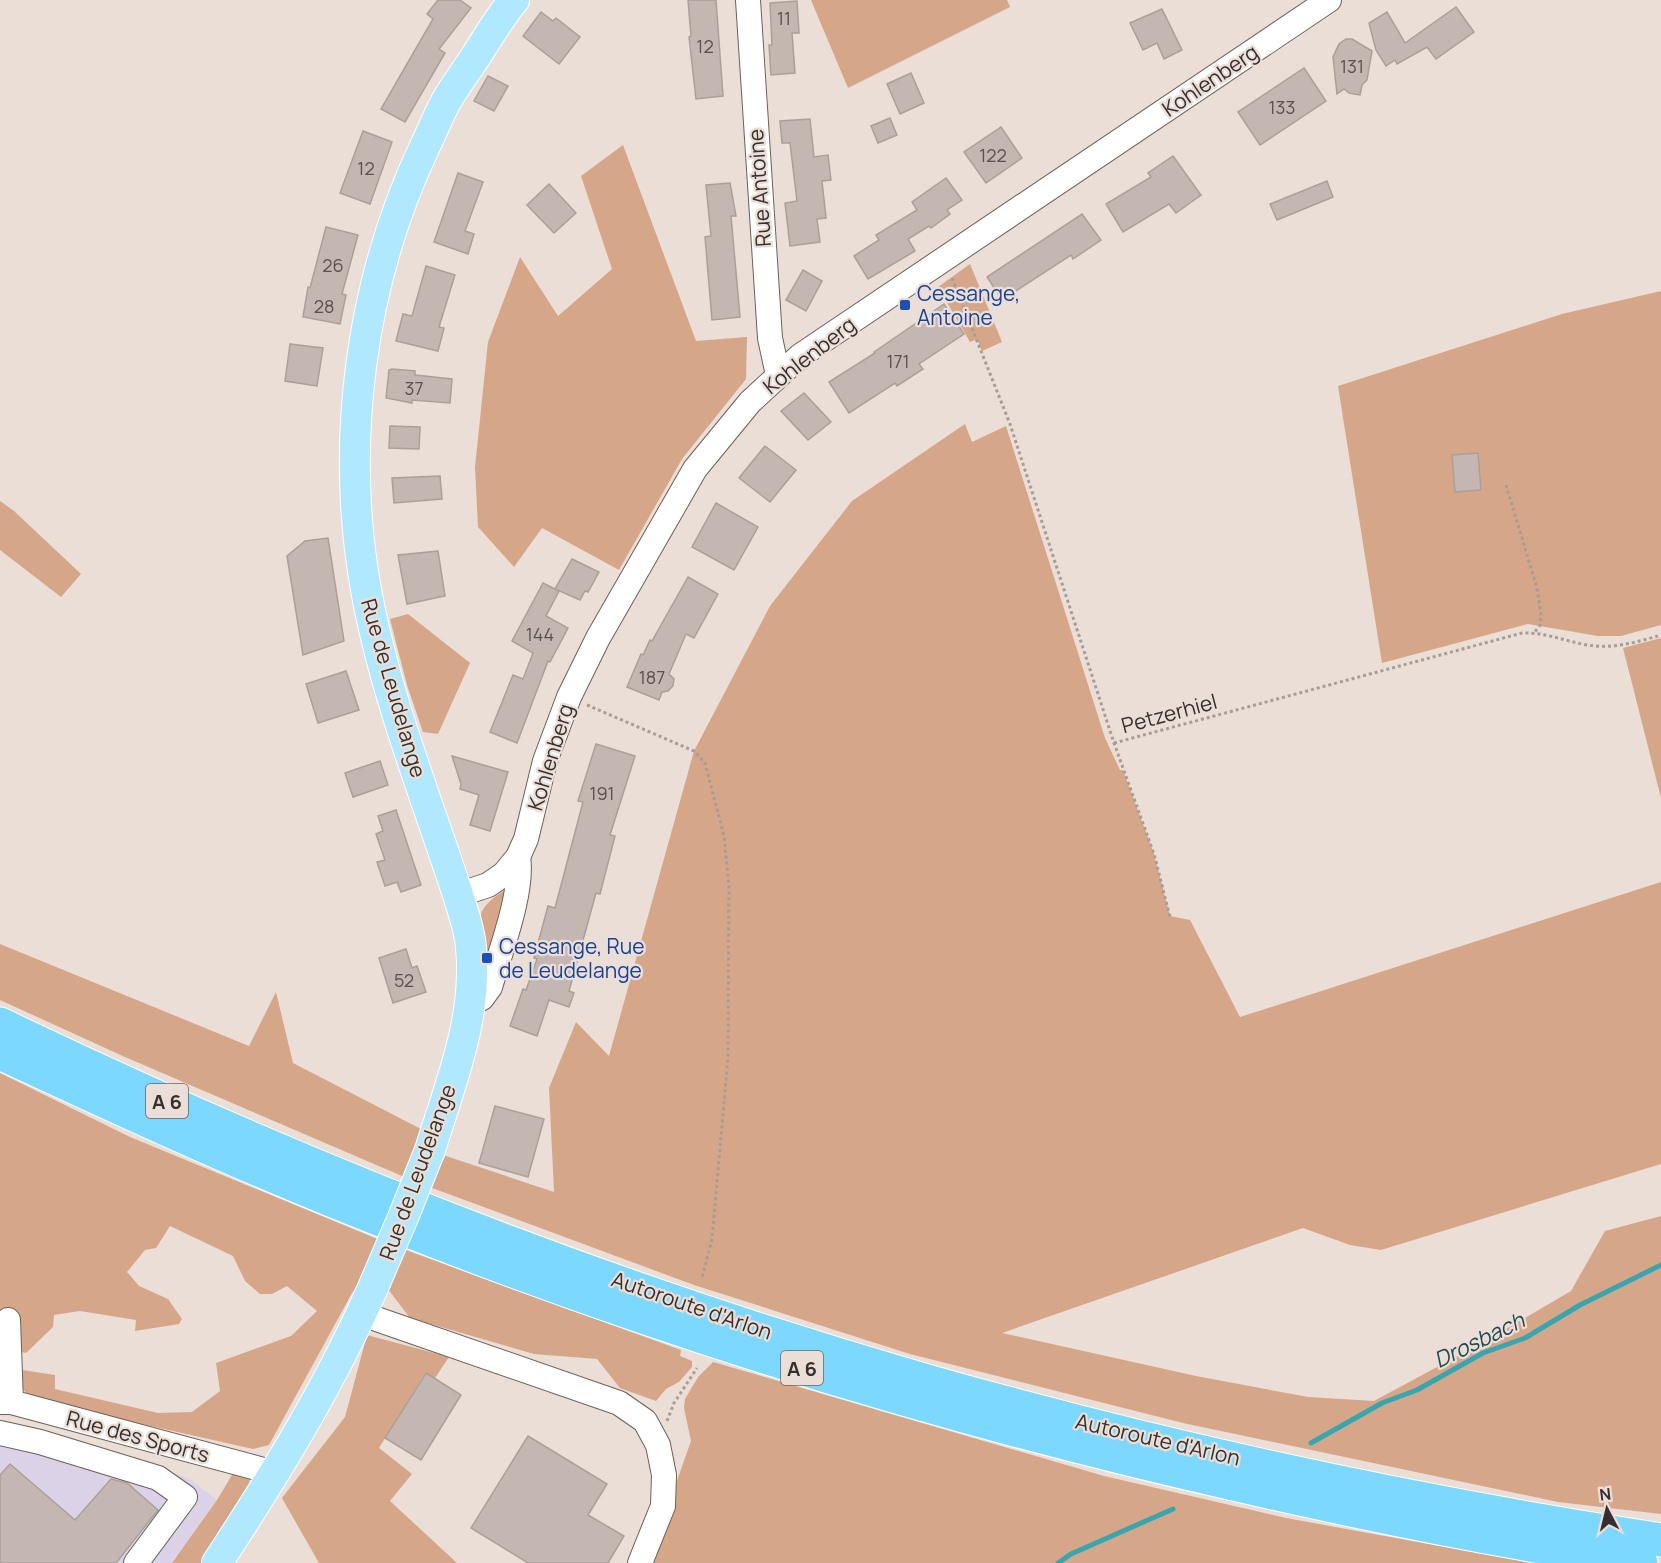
<svg xmlns="http://www.w3.org/2000/svg" width="1661" height="1563" font-family="Manrope,sans-serif">
<rect width="100%" height="100%" fill="#ebded6"/>
<polygon fill="#dcd2e7" points="0,1425 44,1434 188,1478 217,1500 172,1563 0,1563"/>
<g fill="#d6a688">
<polygon points="811,0 1007,0 1010,7 848,88"/>
<polygon points="623,145 696,341 747,337 746,379 682,459 619,570 542,528 514,567 478,527 475,467 488,342 520,257 558,316 612,269 581,176"/>
<polygon points="970,264 1002,342 982,351 977,339 970,342 938,287"/>
<polygon points="1661,291 1661,625 1621,636 1598,636 1528,624 1382,663 1338,386 1562,314"/>
<polygon points="965,424 972,442 1006,426 1105,738 1120,770 1123,770 1154,854 1170,916 1190,920 1240,1017 1661,882 1661,1164 1381,1250 1350,1245 1303,1228 1002,1333 1196,1376 1308,1397 1374,1401 1489,1339 1571,1291 1605,1231 1661,1216 1661,1514 1558,1502 1183,1423 910,1354 694,1285 416,1182 125,1057 0,1000 0,944 249,1046 276,992 293,1063 421,1129 417,1144 443,1155 554,1192 549,1088 576,1022 609,1056 694,751 770,606 852,501"/>
<polygon points="0,501 14,511 81,574 61,597 0,550"/>
<polygon points="408,614 470,663 438,734 423,732 407,685 390,619"/>
<polygon points="1661,638 1661,798 1623,648"/>
<path d="M509,887L489,953H487L480,917C484,902 497,896 509,887Z"/>
<polygon points="0,1073 130,1137 392,1245 681,1350 680,1356 692,1361 692,1367 679,1382 666,1389 656,1401 620,1388 597,1359 534,1354 410,1318 388,1289 363,1279 352,1293 269,1445 253,1449 31,1399 23,1389 22,1370 55,1375 55,1389 158,1413 192,1412 220,1391 216,1363 291,1336 317,1311 287,1286 272,1294 260,1294 245,1281 233,1256 170,1226 156,1248 145,1250 127,1272 139,1286 168,1299 182,1319 179,1324 135,1331 136,1320 80,1311 54,1315 53,1327 26,1353 22,1352 0,1320"/>
<polygon points="367,1335 449,1357 435,1378 425,1373 379,1448 412,1474 390,1501 457,1563 319,1563 282,1498 345,1417"/>
<polygon points="713,1362 1104,1476 1286,1518 1533,1563 648,1563 691,1441 684,1408 685,1399 698,1377"/>
<polygon points="235,1470 249,1478 251,1488 202,1563 172,1563 217,1500"/>
</g>
<g fill="none" stroke-linecap="round" stroke-linejoin="round">
<g stroke="#37a6b1" stroke-width="5">
<polyline points="1311,1443 1382,1403 1417,1390 1483,1353 1525,1338 1580,1305 1661,1265"/>
<polyline points="1058,1563 1071,1554 1173,1509"/>
</g>
</g>
<g fill="#c4b6b0" stroke="#ac9f99" stroke-width="1.5">
<polygon points="438,0 460,0 471,8 439,49 445,53 405,122 381,109 433,19 427,14"/>
<polygon points="688,0 716,0 723,96 696,99 689,37 691,36"/>
<polygon points="797,1 799,33 792,33 795,73 771,75 769,45 772,45 770,3"/>
<polygon points="1456,7 1474,32 1436,59 1427,47 1397,64 1395,60 1386,66 1376,50 1369,23 1387,12 1405,43"/>
<polygon points="1162,9 1182,50 1164,59 1157,43 1143,50 1130,23"/>
<polygon points="541,12 553,21 556,18 580,37 559,64 523,36"/>
<polygon points="1346,39 1352,39 1372,51 1367,80 1362,85 1360,95 1349,93 1344,89 1337,94 1333,57 1339,44"/>
<polygon points="1304,68 1326,101 1260,145 1238,112"/>
<polygon points="911,73 924,103 900,114 887,84"/>
<polygon points="488,76 508,86 494,111 474,101"/>
<polygon points="890,118 897,135 878,143 871,126"/>
<polygon points="810,119 814,157 828,155 831,180 822,181 826,218 817,219 820,242 790,246 785,203 797,201 790,143 782,143 780,121"/>
<polygon points="1001,127 1022,158 986,183 964,152"/>
<polygon points="363,131 392,142 370,204 340,193"/>
<polygon points="1173,156 1201,195 1176,213 1169,204 1123,232 1106,204 1151,177 1148,173"/>
<polygon points="458,173 483,182 465,231 474,234 468,254 434,242"/>
<polygon points="946,178 962,200 947,210 950,214 931,228 929,226 908,239 915,251 868,279 854,256 879,240 876,235 917,210 912,202"/>
<polygon points="1327,181 1333,197 1277,220 1270,204"/>
<polygon points="730,183 736,216 731,216 740,317 712,320 705,237 711,236 706,185"/>
<polygon points="549,184 576,213 554,233 527,205"/>
<polygon points="1082,214 1101,240 1073,259 1071,255 1002,300 987,277"/>
<polygon points="326,227 358,235 342,294 346,295 340,324 303,317 308,287 310,288"/>
<polygon points="426,266 455,275 439,327 444,328 438,351 396,341 403,314 412,316"/>
<polygon points="803,270 822,281 806,311 786,300"/>
<polygon points="944,304 964,334 919,364 923,369 897,386 895,383 849,413 829,382 875,353 874,352"/>
<polygon points="290,344 323,348 317,386 285,381"/>
<polygon points="392,369 415,371 415,375 452,379 450,403 412,400 412,403 386,398 389,370"/>
<polygon points="804,393 831,422 808,440 781,411"/>
<polygon points="390,426 420,427 419,449 389,448"/>
<polygon points="765,446 796,470 770,502 739,478"/>
<polygon points="1478,453 1481,490 1455,492 1452,455"/>
<polygon points="440,476 442,499 394,503 392,478"/>
<polygon points="716,503 758,527 734,570 692,547"/>
<polygon points="328,538 344,641 303,655 287,556 305,541"/>
<polygon points="438,551 445,596 407,604 398,555"/>
<polygon points="572,559 599,572 588,592 585,591 580,600 555,589"/>
<polygon points="688,577 718,594 694,638 686,634 669,674 674,679 673,686 668,691 662,692 659,700 627,687 641,654 643,655 650,640 652,641"/>
<polygon points="543,583 559,591 546,616 568,628 550,662 548,661 517,743 490,732 513,675 523,679 533,653 512,641"/>
<polygon points="346,671 359,710 318,723 306,684"/>
<polygon points="596,744 635,756 610,835 615,836 600,894 596,893 569,991 574,993 569,1007 549,1000 537,1036 510,1026 523,989 526,990 537,959 534,958 548,906 555,908 583,802 578,801"/>
<polygon points="452,756 508,772 490,831 470,825 479,795 460,789 461,784"/>
<polygon points="380,761 388,785 353,797 345,773"/>
<polygon points="396,810 421,885 401,892 397,882 385,886 377,862 385,860 376,834 383,831 378,816"/>
<polygon points="406,949 412,968 417,966 426,992 393,1003 379,958"/>
<polygon points="495,1106 544,1119 528,1177 479,1163"/>
<polygon points="426,1373 461,1395 421,1460 385,1438"/>
<polygon points="528,1436 607,1484 588,1515 624,1536 608,1563 528,1563 471,1528"/>
<polygon points="10,1464 75,1520 111,1479 127,1483 158,1510 116,1563 0,1563 0,1475"/>
</g>
<g fill="none" stroke-linecap="round" stroke-linejoin="round">
<defs>
<g id="minor">
<polyline points="748,0 770,338 778,375"/>
<polyline points="458,895 488,885 504,874 518,857 526,839 545,761 569,697 598,638 695,469 750,402 800,356 1329,0"/>
<path d="M471,1004L482,998L490,987C500,953 524,890 518,857"/>
<polyline points="362,1314 619,1403 645,1421 658,1445 664,1475 663,1506 640,1563"/>
<polyline points="8,1320 11,1402"/>
<polyline points="0,1402 11,1402 275,1473"/>
<polyline points="0,1433 40,1442 158,1478 185,1497 136,1563"/>
</g>
<g id="major">
<path d="M430,1150C450,1084 478,1018 471,948C470,930 463,912 458,895C426,797 386,697 367,595C339,445 360,283 425,146C433,130 439,113 448,98C456,85 465,72 474,59C487,39 499,18 514,0"/>
<path d="M217,1563C276,1473 332,1382 375,1283"/>
</g>
<g id="highway">
<path d="M0,1024C298,1167 607,1289 924,1380C1166,1449 1413,1502 1661,1540"/>
<path d="M0,1053C110,1104 220,1155 333,1201C624,1320 926,1414 1233,1484C1368,1515 1504,1543 1641,1563"/>
</g>
</defs>
<use href="#minor" stroke="#6c615a" stroke-width="26"/>
<use href="#major" stroke="#fff" stroke-width="32"/>
<use href="#highway" stroke="#fff" stroke-width="35"/>
<g stroke="#a79d97" stroke-width="3" stroke-dasharray="3 3" stroke-linecap="butt">
<polyline points="952,278 1010,424 1114,743 1154,854 1170,917"/>
<polyline points="1506,485 1537,588 1541,616 1540,625 1534,633"/>
<polyline points="587,705 694,751 705,763 724,836 729,887 728,1057 712,1239 702,1278"/>
<path d="M1114,743L1522,633C1549,632 1570,644 1596,646C1617,648 1641,641 1661,635"/>
<polyline points="667,1421 674,1403 697,1368"/>
</g>
<use href="#minor" stroke="#fff" stroke-width="24"/>
<use href="#major" stroke="#b0e8ff" stroke-width="30"/>
<use href="#highway" stroke="#7cd8ff" stroke-width="33"/>
<defs>
<polyline id="major-bridge" points="375,1283 404,1215 430,1150"/>
</defs>
<use href="#major-bridge" stroke="#fff" stroke-width="32" stroke-linecap="butt"/>
<use href="#major-bridge" stroke="#b0e8ff" stroke-width="30"/>
</g>
<g fill="#1a4fb4" stroke="#ebded6" stroke-width="2">
<rect x="899" y="299" width="12" height="12" rx="3"/>
<rect x="481" y="952" width="12" height="12" rx="3"/>
</g>
<g text-anchor="middle" dominant-baseline="central" stroke-width="4.5" stroke-linejoin="round" paint-order="stroke">
<g font-size="18" fill="#59524e">
<text x="784" y="18">11</text>
<text x="705" y="46">12</text>
<text x="1352" y="66">131</text>
<text x="1282" y="107">133</text>
<text x="993" y="155">122</text>
<text x="366" y="168">12</text>
<text x="333" y="265">26</text>
<text x="324" y="306">28</text>
<text x="898" y="361">171</text>
<text x="414" y="388">37</text>
<text x="540" y="634">144</text>
<text x="652" y="677">187</text>
<text x="602" y="793">191</text>
<text x="404" y="980">52</text>
</g>
<g fill="#ebded6" stroke="#6c6460" stroke-width="1.5">
<rect x="146" y="1084" width="42" height="34" rx="4.5"/>
<rect x="781" y="1351" width="42" height="34" rx="4.5"/>
</g>
<g font-size="20" font-weight="bold" fill="#35302d">
<text x="167" y="1101">A 6</text>
<text x="802" y="1368">A 6</text>
</g>
<g font-size="21" fill="#35302d" stroke="#ebded6">
<text transform="translate(1210 80) rotate(-34)">Kohlenberg</text>
<text transform="translate(759 188) rotate(-94)">Rue Antoine</text>
<text transform="translate(809 355) rotate(-38)">Kohlenberg</text>
<text transform="translate(394 688) rotate(74)">Rue de Leudelange</text>
<text transform="translate(1169 713) rotate(-15)">Petzerhiel</text>
<text transform="translate(550 757) rotate(-73)">Kohlenberg</text>
<text transform="translate(417 1172) rotate(-70)">Rue de Leudelange</text>
<text transform="translate(692 1305) rotate(19)">Autoroute d'Arlon</text>
<text transform="translate(138 1436) rotate(15)">Rue des Sports</text>
<text transform="translate(1158 1439) rotate(13)">Autoroute d'Arlon</text>
</g>
<g font-size="21" fill="#164399" stroke="#ebded6" text-anchor="start">
<text x="917" y="293">Cessange,<tspan x="917" dy="24">Antoine</tspan></text>
<text x="499" y="946">Cessange, Rue<tspan x="499" dy="24">de Leudelange</tspan></text>
</g>
<g font-size="22" font-style="italic" fill="#1b4a4f" stroke="#ebded6">
<text transform="translate(1479 1340) rotate(-26)">Drosbach</text>
</g>
</g>
<g transform="translate(1607 1509) rotate(353)" stroke="#ebded6" stroke-width="4.5" paint-order="stroke">
<path d="M0-4.5L10 22L0 15L-10 22Z" fill="#35302d"/>
<text y="-9" font-size="16" font-weight="bold" text-anchor="middle" fill="#35302d">N</text>
</g>
</svg>
